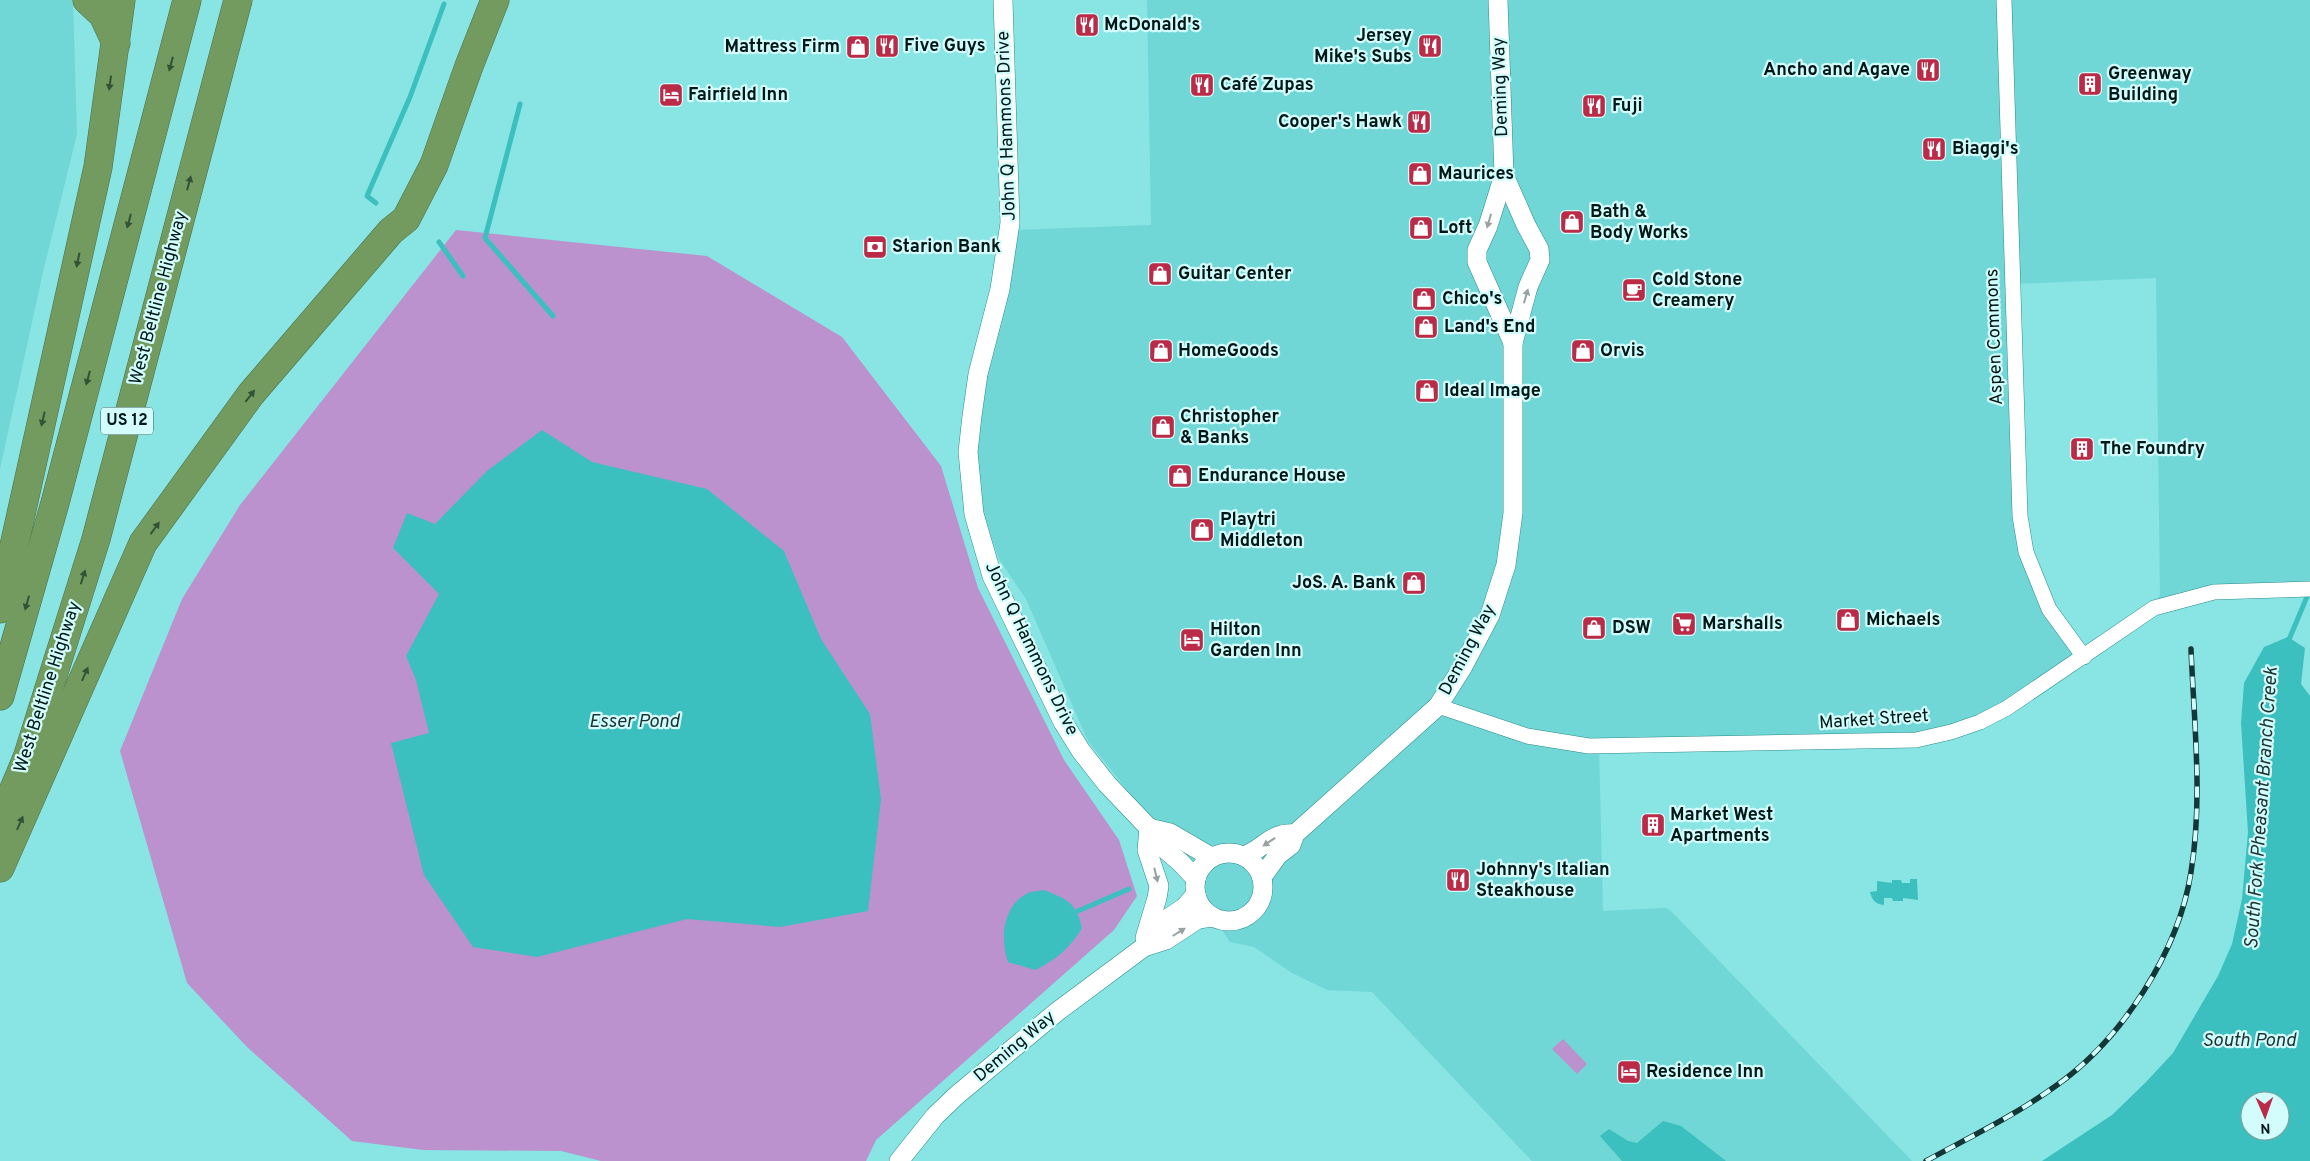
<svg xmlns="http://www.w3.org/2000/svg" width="2310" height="1161" font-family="Overpass,sans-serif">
<rect width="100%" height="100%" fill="#89e4e4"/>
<g fill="#70d6d6">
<polygon points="0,0 73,0 77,134 43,272 0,469"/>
<polygon points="1147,0 2310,0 2310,589 2257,590 2154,608 2160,594 2156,278 2013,284 2022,540 2079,661 1953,732 1599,747 1603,911 1666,908 1671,911 1912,1161 1532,1161 1372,992 1327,990 1292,973 1254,947 1230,942 1139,805 1088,741 1026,599 999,559 980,507 976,455 982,391 1016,230 1151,225"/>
</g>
<g fill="#bb92cd">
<polygon points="456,230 707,256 842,337 941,466 978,588 1064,760 1119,840 1137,896 1114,930 876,1140 866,1161 601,1161 561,1151 423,1150 352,1141 247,1047 187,983 120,751 182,599 240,505"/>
<polygon points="1563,1039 1587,1064 1577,1074 1552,1049"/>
</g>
<g fill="#3cbfbf" fill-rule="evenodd">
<polygon points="542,430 592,462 707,489 784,551 821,639 870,714 881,799 868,911 780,927 687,919 537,957 473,947 424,875 391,743 429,733 416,680 406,656 439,594 393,548 407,513 435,524 487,471"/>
<path d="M2288,637L2305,648L2301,684L2310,696V1161H2042L2112,1115L2146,1082L2173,1053L2218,976L2232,944L2242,899L2248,832L2241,723L2244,683L2264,647ZM2250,1101H2280V1131H2250Z"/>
<path d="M1910,879H1917L1918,900L1903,898V901H1893L1892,898H1884V905C1875,904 1872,900 1870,892L1877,891V881L1892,883V880H1901L1902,883H1910Z"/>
<path d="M1044,890C1068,900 1076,902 1082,928C1071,947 1055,961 1035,970L1008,962C1000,939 1002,906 1028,893C1033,891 1039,891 1044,890Z"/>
<polygon points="1663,1121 1681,1126 1726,1161 1622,1161 1600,1136 1609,1129 1628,1141 1637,1143"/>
</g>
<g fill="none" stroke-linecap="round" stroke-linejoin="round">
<g stroke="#3cbfbf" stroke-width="5">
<polyline points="520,104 485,238 553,316"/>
<polyline points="376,203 367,196 410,97 444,4"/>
<polyline points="439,242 463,276"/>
<polyline points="2288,642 2309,592"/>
<polyline points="1078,911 1129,889"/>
</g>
<defs>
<g id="minor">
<polyline points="2004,0 2020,516 2026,552 2049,609 2084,657"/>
<polyline points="1438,706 1527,736 1589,746 1916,740 1951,732 1980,722 2007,708 2154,608 2214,592 2310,589"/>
</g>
<g id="tertiary">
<polyline points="1003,0 1010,223 1000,289 978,374 972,416 968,452 974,514 992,576 1063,722 1081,751 1107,784 1149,828 1160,845 1180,862 1196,879"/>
<polyline points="1498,0 1504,175 1488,226 1477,250 1477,262 1513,343"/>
<polyline points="1149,828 1170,833 1211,857"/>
<circle cx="1229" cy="887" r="34"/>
<path d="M1244,856C1265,848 1271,832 1295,834"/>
<polyline points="1262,877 1278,855 1291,845 1295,834 1438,706 1462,668 1490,615 1506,565 1513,513 1513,343 1528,287 1540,260 1539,249 1526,225 1504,175"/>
<polyline points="1145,938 1157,898 1159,886 1147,850 1149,828"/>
<polyline points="1144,947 1166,940 1198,919 1213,917"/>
<polyline points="899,1161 935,1116 957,1095 1058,1011 1144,947 1158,925 1185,907 1196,894"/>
</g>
<g id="motorway">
<polyline points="87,0 103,15 116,43"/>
<polyline points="0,609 98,167 121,0"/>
<polyline points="0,696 55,503 187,0"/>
<polyline points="0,822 27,758 96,539 238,0"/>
<polyline points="0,868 143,543 251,394 391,231 406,219 434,165 469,66 495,0"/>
</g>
</defs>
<use href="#minor" stroke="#2a8c8c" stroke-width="16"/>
<use href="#tertiary" stroke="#2a8c8c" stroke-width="20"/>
<use href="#motorway" stroke="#4b6d46" stroke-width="29"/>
<use href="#minor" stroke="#fff" stroke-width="15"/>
<use href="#tertiary" stroke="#fff" stroke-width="19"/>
<use href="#motorway" stroke="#749b5f" stroke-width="28"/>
<defs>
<path id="rail" d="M1926,1161C1970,1137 2016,1115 2057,1085C2122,1039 2179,951 2191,872C2203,799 2194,723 2191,649"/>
</defs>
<use href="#rail" stroke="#153636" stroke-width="5.5"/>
<use href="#rail" stroke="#d2fdfc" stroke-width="4" stroke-dasharray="11" stroke-linecap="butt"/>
</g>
<defs><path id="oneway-solid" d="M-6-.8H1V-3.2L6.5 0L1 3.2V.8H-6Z" transform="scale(1.25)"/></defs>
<g fill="#345237">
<use href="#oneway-solid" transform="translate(171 64) rotate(105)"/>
<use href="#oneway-solid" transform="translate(110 83) rotate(98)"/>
<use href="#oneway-solid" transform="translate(189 183) rotate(-75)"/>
<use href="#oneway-solid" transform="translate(129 221) rotate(105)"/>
<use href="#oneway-solid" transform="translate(78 260) rotate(102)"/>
<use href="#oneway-solid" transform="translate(88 378) rotate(105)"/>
<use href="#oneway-solid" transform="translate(250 396) rotate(-52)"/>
<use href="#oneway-solid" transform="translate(43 419) rotate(103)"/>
<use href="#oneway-solid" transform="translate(155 528) rotate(-54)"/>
<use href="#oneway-solid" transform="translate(83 577) rotate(-73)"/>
<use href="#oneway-solid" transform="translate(27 603) rotate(106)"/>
<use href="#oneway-solid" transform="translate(85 674) rotate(-66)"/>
<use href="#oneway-solid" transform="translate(20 823) rotate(-66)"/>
</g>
<g fill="#99a2a2">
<use href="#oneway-solid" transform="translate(1489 221) rotate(106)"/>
<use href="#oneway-solid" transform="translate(1526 296) rotate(-74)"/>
<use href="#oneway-solid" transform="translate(1269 842) rotate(146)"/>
<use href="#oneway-solid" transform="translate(1156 875) rotate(77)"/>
<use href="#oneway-solid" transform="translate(1179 932) rotate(-32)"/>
</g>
<defs>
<symbol id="restaurant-square" viewBox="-11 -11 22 22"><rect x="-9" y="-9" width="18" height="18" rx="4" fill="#bb2a47" stroke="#d2fdfc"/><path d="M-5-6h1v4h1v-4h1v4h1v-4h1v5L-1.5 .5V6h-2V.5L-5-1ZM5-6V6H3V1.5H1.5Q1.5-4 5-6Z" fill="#fff"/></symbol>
<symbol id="shop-square" viewBox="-11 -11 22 22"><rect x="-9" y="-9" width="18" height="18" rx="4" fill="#bb2a47" stroke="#d2fdfc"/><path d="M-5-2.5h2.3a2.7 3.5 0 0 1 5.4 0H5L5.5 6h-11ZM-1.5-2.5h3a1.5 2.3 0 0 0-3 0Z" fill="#fff"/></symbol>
<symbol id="building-square" viewBox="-11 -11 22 22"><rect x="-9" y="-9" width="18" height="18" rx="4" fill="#bb2a47" stroke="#d2fdfc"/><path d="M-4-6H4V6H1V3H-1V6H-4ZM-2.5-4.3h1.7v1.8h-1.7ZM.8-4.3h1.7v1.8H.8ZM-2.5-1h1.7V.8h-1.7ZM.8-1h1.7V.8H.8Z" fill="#fff"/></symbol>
<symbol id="hotel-square" viewBox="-11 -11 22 22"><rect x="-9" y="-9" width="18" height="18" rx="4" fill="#bb2a47" stroke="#d2fdfc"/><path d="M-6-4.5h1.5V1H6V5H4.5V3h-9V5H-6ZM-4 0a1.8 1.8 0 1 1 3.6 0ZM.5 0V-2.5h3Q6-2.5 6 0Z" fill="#fff"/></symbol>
<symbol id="bank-square" viewBox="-11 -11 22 22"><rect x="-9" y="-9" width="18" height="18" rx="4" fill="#bb2a47" stroke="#d2fdfc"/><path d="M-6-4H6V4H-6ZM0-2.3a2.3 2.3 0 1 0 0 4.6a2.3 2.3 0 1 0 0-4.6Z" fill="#fff"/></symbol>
<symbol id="cafe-square" viewBox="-11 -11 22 22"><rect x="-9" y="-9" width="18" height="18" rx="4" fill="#bb2a47" stroke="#d2fdfc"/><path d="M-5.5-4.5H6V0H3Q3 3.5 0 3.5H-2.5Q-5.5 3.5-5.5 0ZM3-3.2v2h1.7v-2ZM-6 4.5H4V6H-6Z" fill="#fff"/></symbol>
<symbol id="supermarket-square" viewBox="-11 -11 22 22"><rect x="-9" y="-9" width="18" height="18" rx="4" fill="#bb2a47" stroke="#d2fdfc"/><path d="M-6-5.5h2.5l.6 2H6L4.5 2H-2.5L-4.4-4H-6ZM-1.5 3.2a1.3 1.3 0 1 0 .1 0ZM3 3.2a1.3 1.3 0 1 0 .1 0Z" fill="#fff"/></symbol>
</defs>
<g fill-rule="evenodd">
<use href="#restaurant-square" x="1073" y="11" width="28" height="28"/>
<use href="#restaurant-square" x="873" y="32" width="28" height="28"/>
<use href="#restaurant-square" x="1416" y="32" width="28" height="28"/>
<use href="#shop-square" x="844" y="33" width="28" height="28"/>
<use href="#restaurant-square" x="1914" y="56" width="28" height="28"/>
<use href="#building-square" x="2076" y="70" width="28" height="28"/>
<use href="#restaurant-square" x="1188" y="71" width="28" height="28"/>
<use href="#hotel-square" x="657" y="81" width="28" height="28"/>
<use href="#restaurant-square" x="1580" y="92" width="28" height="28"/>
<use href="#restaurant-square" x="1405" y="108" width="28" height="28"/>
<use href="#restaurant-square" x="1920" y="135" width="28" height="28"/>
<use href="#shop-square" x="1406" y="160" width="28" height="28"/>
<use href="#shop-square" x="1558" y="208" width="28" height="28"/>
<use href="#shop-square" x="1407" y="214" width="28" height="28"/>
<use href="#bank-square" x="861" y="233" width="28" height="28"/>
<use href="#shop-square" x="1146" y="260" width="28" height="28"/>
<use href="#cafe-square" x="1620" y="276" width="28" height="28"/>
<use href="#shop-square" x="1410" y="285" width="28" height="28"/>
<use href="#shop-square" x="1412" y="313" width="28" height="28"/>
<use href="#shop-square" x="1147" y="337" width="28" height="28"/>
<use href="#shop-square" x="1569" y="337" width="28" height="28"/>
<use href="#shop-square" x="1413" y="377" width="28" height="28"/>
<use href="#shop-square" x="1149" y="413" width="28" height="28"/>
<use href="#building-square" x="2068" y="435" width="28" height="28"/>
<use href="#shop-square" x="1166" y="462" width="28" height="28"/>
<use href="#shop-square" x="1188" y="516" width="28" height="28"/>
<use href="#shop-square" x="1400" y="569" width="28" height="28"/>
<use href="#shop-square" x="1834" y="606" width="28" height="28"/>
<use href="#supermarket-square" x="1670" y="610" width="28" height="28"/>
<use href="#shop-square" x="1580" y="614" width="28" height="28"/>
<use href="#hotel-square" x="1178" y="626" width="28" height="28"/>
<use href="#building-square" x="1639" y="811" width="28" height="28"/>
<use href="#restaurant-square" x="1444" y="866" width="28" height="28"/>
<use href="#hotel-square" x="1615" y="1058" width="28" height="28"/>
</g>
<g text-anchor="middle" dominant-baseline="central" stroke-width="4.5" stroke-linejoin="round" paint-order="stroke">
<rect fill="#d2fdfc" stroke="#3f5c5c" stroke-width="1" x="101" y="407.5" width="52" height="27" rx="4"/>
<g font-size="16" font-weight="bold" fill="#001717">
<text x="127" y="421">US 12</text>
</g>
<g font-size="18" font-weight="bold" fill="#001717" stroke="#d2fdfc" text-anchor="start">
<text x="1104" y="25">McDonald's</text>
<text x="1412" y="36" text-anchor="end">Jersey<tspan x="1412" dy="21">Mike's Subs</tspan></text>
<text x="904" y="46">Five Guys</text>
<text x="840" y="47" text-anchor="end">Mattress Firm</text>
<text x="1910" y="70" text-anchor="end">Ancho and Agave</text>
<text x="2108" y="74">Greenway<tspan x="2108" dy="21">Building</tspan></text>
<text x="1220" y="85">Café Zupas</text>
<text x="688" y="95">Fairfield Inn</text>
<text x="1612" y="106">Fuji</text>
<text x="1402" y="122" text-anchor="end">Cooper's Hawk</text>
<text x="1952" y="149">Biaggi's</text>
<text x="1438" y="174">Maurices</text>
<text x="1590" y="212">Bath &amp;<tspan x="1590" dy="21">Body Works</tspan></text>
<text x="1438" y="228">Loft</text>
<text x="892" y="247">Starion Bank</text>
<text x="1178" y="274">Guitar Center</text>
<text x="1652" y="280">Cold Stone<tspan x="1652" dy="21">Creamery</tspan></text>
<text x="1442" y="299">Chico's</text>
<text x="1444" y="327">Land's End</text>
<text x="1178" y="351">HomeGoods</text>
<text x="1600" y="351">Orvis</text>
<text x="1444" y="391">Ideal Image</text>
<text x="1180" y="417">Christopher<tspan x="1180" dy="21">&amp; Banks</tspan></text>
<text x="2100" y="449">The Foundry</text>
<text x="1198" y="476">Endurance House</text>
<text x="1220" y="520">Playtri<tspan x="1220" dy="21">Middleton</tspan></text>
<text x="1396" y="583" text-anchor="end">JoS. A. Bank</text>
<text x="1866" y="620">Michaels</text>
<text x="1702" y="624">Marshalls</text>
<text x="1612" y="628">DSW</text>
<text x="1210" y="630">Hilton<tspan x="1210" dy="21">Garden Inn</tspan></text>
<text x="1670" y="815">Market West<tspan x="1670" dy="21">Apartments</tspan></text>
<text x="1476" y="870">Johnny's Italian<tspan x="1476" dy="21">Steakhouse</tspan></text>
<text x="1646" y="1072">Residence Inn</text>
</g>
<g font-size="18" fill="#001717" stroke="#d2fdfc">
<text transform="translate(1501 87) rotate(-92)">Deming Way</text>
<text transform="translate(1007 126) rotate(-92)">John Q Hammons Drive</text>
<text transform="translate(159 298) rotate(-75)">West Beltline Highway</text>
<text transform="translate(1995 337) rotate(-92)">Aspen Commons</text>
<text transform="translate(1031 649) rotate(64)">John Q Hammons Drive</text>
<text transform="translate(1468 650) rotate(-62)">Deming Way</text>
<text transform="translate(48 687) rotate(-72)">West Beltline Highway</text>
<text transform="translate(1874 720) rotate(-4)">Market Street</text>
<text transform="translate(1015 1047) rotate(-40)">Deming Way</text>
</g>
<g font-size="19" font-style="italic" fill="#1c3332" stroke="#d2fdfc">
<text x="634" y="722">Esser Pond</text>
<text transform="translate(2262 808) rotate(-86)">South Fork Pheasant Branch Creek</text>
<text x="2249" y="1041">South Pond</text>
</g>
</g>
<g transform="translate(2265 1116) rotate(178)"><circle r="24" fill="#d2fdfc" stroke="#7ea1a0"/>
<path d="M0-4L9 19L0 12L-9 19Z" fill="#bb2a47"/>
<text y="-8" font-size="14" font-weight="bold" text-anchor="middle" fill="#001717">N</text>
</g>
</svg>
